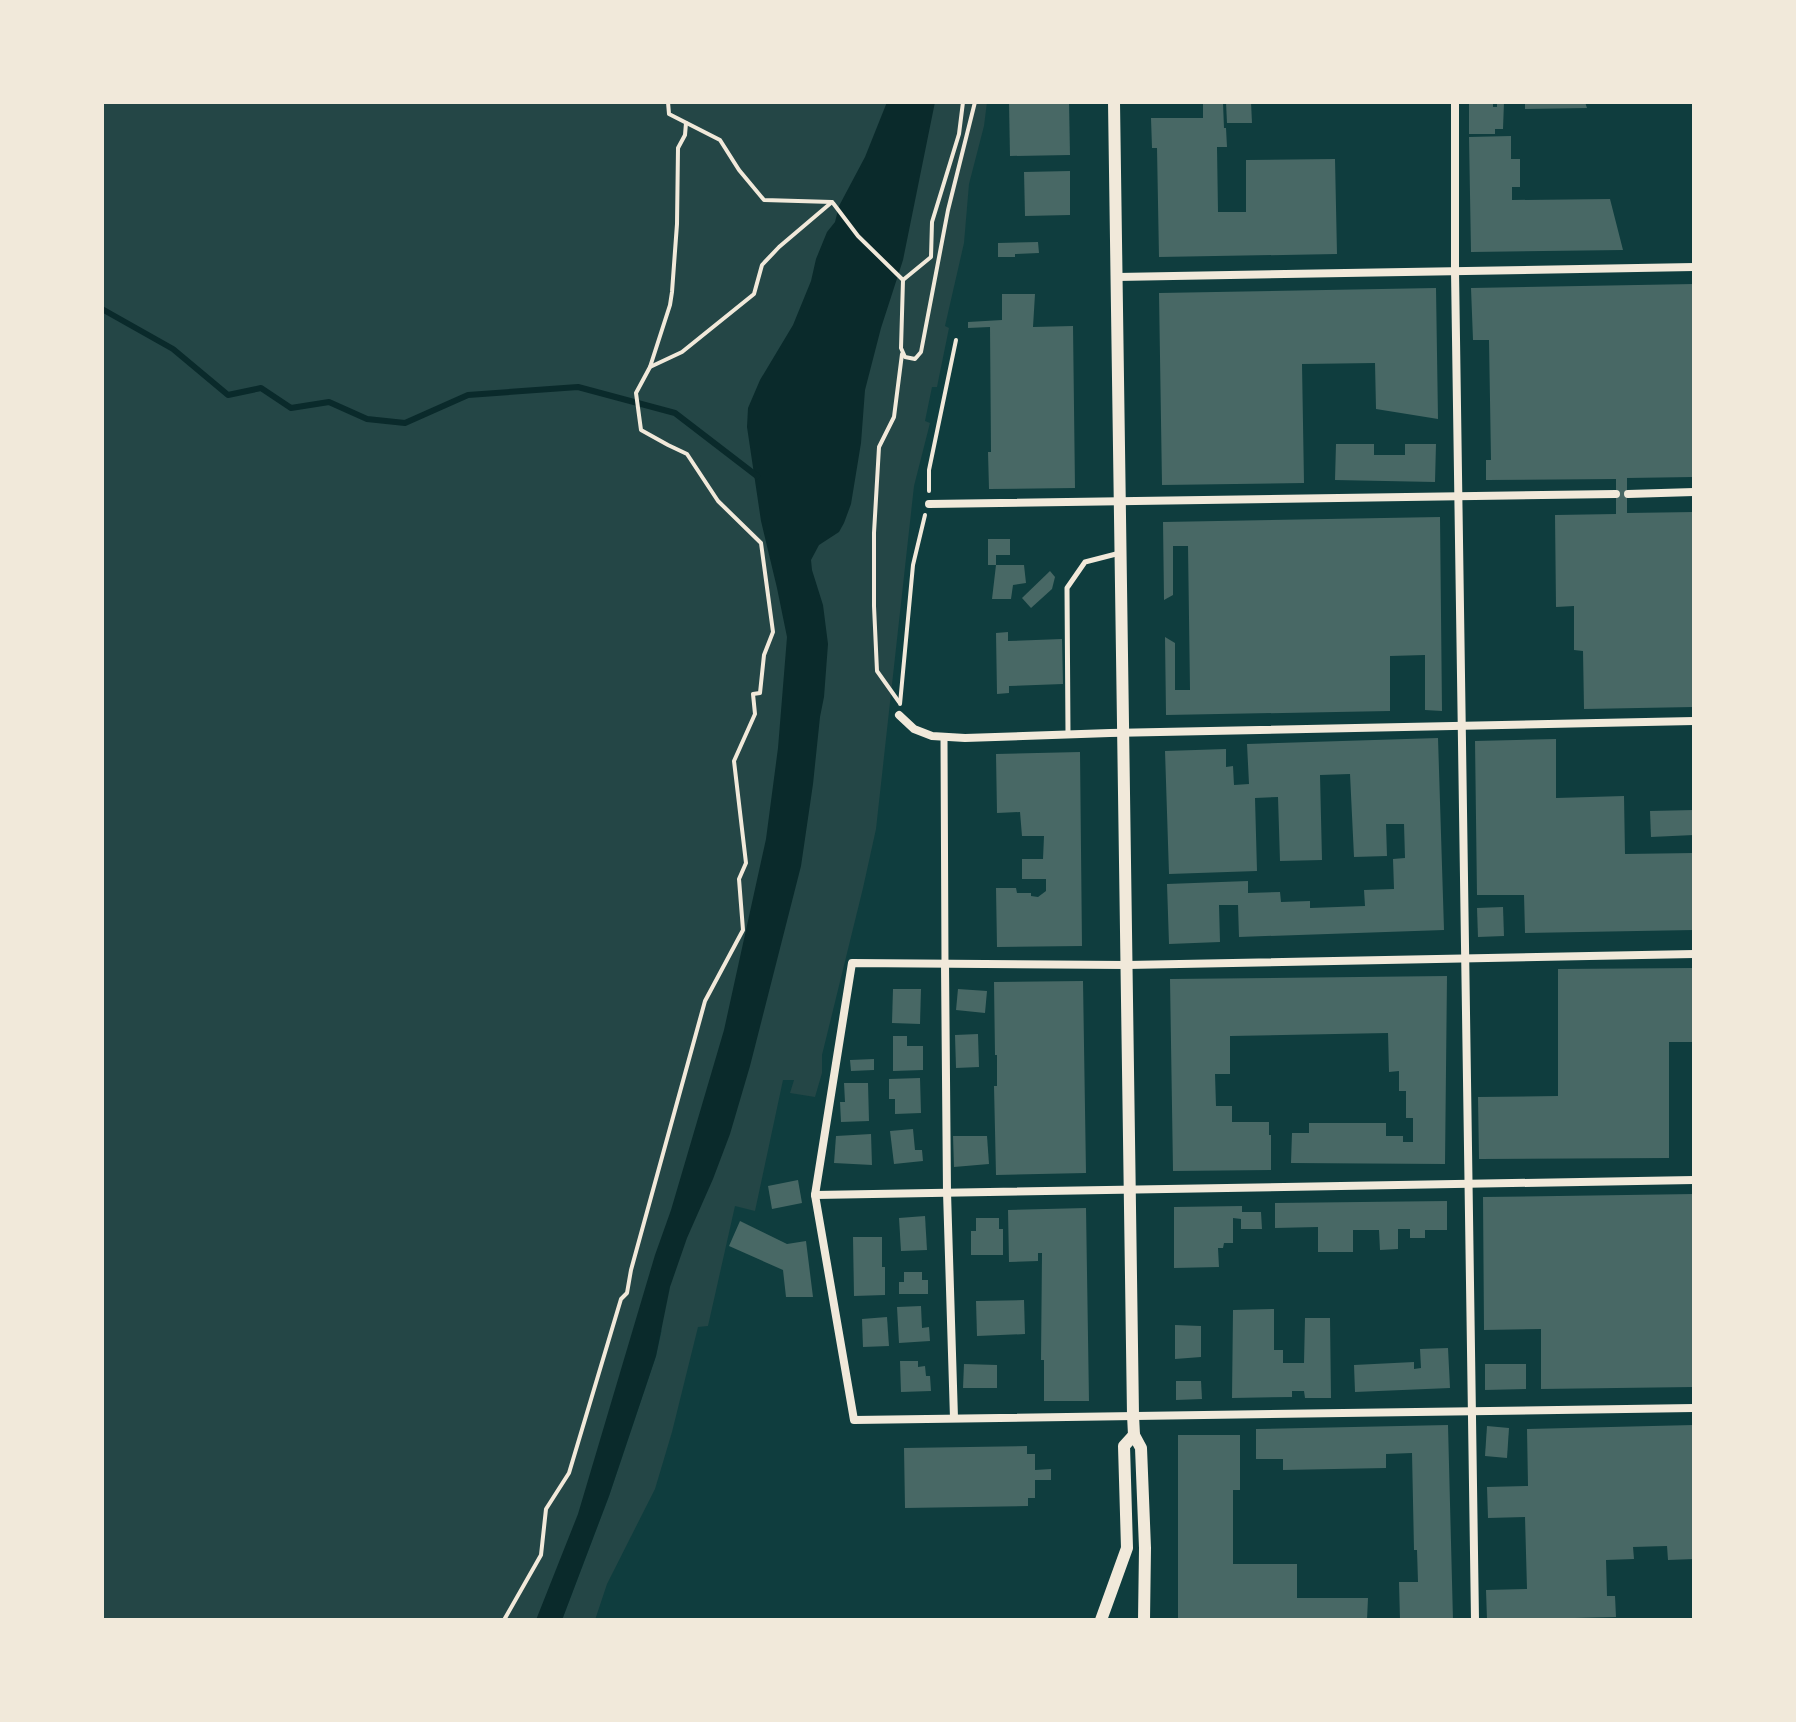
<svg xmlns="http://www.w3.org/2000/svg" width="1796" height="1722" font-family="Arial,sans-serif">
<rect width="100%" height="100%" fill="#0f3d3e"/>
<polygon fill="#244646" points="102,102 987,102 984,126 969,184 964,243 945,326 949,328 937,387 932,387 925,421 930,423 914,486 876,829 863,888 822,1055 822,1073 815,1097 790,1093 794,1080 783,1080 755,1211 735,1206 708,1326 698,1327 672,1432 655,1489 607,1584 595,1620 562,1620 609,1496 656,1356 662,1329 543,1620 102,1620"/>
<polygon fill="#0a2a2b" points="887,102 935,102 903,260 881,328 865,390 861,443 851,504 844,523 839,532 819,545 811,560 812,570 823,605 828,644 824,697 820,717 813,784 801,866 750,1066 730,1134 713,1179 687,1238 670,1287 656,1356 609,1496 562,1620 536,1620 578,1514 655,1255 671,1210 724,1030 766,839 778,748 787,637 777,588 761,521 747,427 748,408 760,380 793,325 811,281 816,259 827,232 835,222 839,206 865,157"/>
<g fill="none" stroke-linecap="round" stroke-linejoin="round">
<polyline stroke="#0a2a2b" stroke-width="6" points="102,309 173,349 228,395 261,388 291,408 329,402 367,419 405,423 468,395 578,387 675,413 757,476"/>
</g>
<g fill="#486865">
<polygon points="1009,102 1069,102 1070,155 1010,156"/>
<polygon points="1226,102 1251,102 1252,123 1227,123"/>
<polygon points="1469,102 1493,102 1493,107 1497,107 1497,102 1504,102 1503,129 1495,129 1495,134 1469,134"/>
<polygon points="1525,102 1585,102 1587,108 1525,109"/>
<polygon points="1203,103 1223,103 1224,128 1226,128 1227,147 1217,147 1218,212 1246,212 1246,160 1335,159 1337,254 1159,257 1157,148 1152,148 1151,118 1203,118"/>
<polygon points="1511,136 1511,159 1520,159 1520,187 1512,187 1512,200 1610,199 1623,250 1471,252 1469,137"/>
<polygon points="1070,171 1070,215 1025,216 1024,172"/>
<polygon points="1038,242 1039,253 1015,254 1015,257 998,257 998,243"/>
<polygon points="1694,284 1694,477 1627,478 1627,513 1694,512 1694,707 1584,709 1583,651 1574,650 1574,606 1556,607 1555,515 1616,514 1616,479 1486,480 1486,460 1491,460 1489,340 1473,340 1471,288"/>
<polygon points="1436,288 1438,419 1376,409 1375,363 1302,364 1304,483 1162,485 1159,293"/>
<polygon points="1002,294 1035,294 1033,327 1073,326 1075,488 989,489 988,452 991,452 990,327 968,328 968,322 1002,320"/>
<polygon points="1336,444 1374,444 1374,455 1405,455 1405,444 1436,444 1435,482 1335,480"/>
<polygon points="1440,517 1442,711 1425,710 1425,655 1390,656 1390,711 1166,715 1165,637 1175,643 1175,690 1190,690 1188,546 1173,546 1173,595 1164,600 1163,522"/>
<polygon points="988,539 1010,539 1010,555 996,555 996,565 988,565"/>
<polygon points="996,565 1024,565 1026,583 1013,585 1011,599 992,599"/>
<polygon points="1050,571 1055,577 1052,589 1031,608 1022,598"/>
<polygon points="1008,632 1008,641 1062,639 1063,684 1009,686 1009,693 997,694 996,633"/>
<polygon points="1438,738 1444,930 1239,937 1238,905 1219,905 1220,942 1169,944 1167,884 1248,881 1248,893 1280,892 1281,902 1310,901 1310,908 1365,906 1364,890 1394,889 1393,859 1405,858 1404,824 1386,824 1387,856 1354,857 1350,774 1320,775 1322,860 1280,861 1278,797 1255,798 1257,871 1169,874 1165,751 1226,749 1226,767 1233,766 1234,785 1249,784 1247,744"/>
<polygon points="1556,739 1556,798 1624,796 1625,854 1694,853 1694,930 1525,933 1524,895 1477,895 1475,741"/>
<polygon points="1080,752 1082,946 997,947 996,888 1016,888 1017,893 1031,893 1031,896 1038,897 1046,891 1046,879 1022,879 1022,859 1043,859 1044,836 1022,836 1020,812 997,813 996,754"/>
<polygon points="1694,810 1694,835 1651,837 1650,811"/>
<polygon points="1503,907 1504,936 1478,937 1477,908"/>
<polygon points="1694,968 1694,1042 1669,1042 1669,1158 1479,1159 1478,1097 1558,1096 1558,969"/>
<polygon points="1447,976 1445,1164 1291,1163 1292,1133 1309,1133 1309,1123 1386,1123 1386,1136 1403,1136 1403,1142 1413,1142 1413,1118 1406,1118 1406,1091 1399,1091 1399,1071 1389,1072 1388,1033 1230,1036 1230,1074 1215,1074 1216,1106 1232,1106 1232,1122 1269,1122 1269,1135 1271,1135 1271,1170 1173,1171 1170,979"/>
<polygon points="1083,981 1086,1173 996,1175 994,1086 997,1086 997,1055 995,1055 994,982"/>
<polygon points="893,989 921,989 920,1024 892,1023"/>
<polygon points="958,989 987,991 985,1013 956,1010"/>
<polygon points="978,1034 979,1067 956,1068 955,1035"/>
<polygon points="893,1036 907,1036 907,1046 923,1046 923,1070 893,1071"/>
<polygon points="874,1059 874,1070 851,1071 850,1060"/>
<polygon points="920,1078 921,1113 895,1114 895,1099 889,1099 889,1079"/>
<polygon points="844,1083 868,1083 869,1121 841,1122 840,1102 845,1102"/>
<polygon points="913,1129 915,1150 922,1150 923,1161 894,1164 890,1131"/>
<polygon points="871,1134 872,1165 834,1163 836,1136"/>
<polygon points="953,1136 987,1136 989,1164 954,1167"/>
<polygon points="798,1180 802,1203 772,1209 768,1186"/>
<polygon points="1694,1194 1694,1387 1541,1389 1541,1329 1484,1330 1483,1197"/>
<polygon points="1447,1201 1447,1230 1425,1230 1425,1238 1410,1238 1410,1229 1398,1229 1398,1249 1380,1250 1379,1230 1353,1230 1353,1252 1318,1252 1318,1227 1275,1228 1275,1203"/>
<polygon points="1242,1206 1242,1212 1261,1212 1262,1229 1241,1229 1241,1219 1233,1218 1233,1243 1224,1243 1223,1248 1218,1248 1219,1267 1174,1268 1174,1207"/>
<polygon points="1086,1208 1089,1401 1044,1401 1044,1360 1041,1360 1042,1253 1038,1253 1038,1261 1009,1262 1008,1210"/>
<polygon points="925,1216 927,1250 901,1251 899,1218"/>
<polygon points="976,1218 999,1218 999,1229 1003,1229 1003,1255 971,1255 971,1231 976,1231"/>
<polygon points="740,1221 787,1244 806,1241 813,1297 786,1297 783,1270 729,1246"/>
<polygon points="853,1237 882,1237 882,1267 885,1267 885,1295 854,1296"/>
<polygon points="904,1272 922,1272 922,1280 928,1280 928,1294 899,1294 899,1282 904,1282"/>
<polygon points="1024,1300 1025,1334 977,1336 976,1301"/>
<polygon points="921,1306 922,1328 929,1327 930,1341 899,1343 897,1307"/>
<polygon points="1274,1309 1274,1350 1283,1350 1283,1363 1304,1363 1305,1318 1330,1318 1331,1398 1305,1398 1304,1391 1292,1391 1292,1397 1232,1398 1233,1310"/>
<polygon points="887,1317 889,1346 863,1347 862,1319"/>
<polygon points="1175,1325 1201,1326 1201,1357 1175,1359"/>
<polygon points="1448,1348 1450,1388 1355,1392 1354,1365 1414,1362 1414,1369 1421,1368 1420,1349"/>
<polygon points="900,1361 918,1361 918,1367 925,1366 926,1376 930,1376 931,1391 901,1392"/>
<polygon points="964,1364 997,1365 997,1388 963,1388"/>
<polygon points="1485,1364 1526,1364 1526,1389 1485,1390"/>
<polygon points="1176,1381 1201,1381 1202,1399 1176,1400"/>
<polygon points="1448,1425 1453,1620 1400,1620 1399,1582 1418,1582 1417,1550 1414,1550 1412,1453 1386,1454 1386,1468 1283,1470 1283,1459 1256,1459 1256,1429"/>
<polygon points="1694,1425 1694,1559 1668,1560 1667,1546 1633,1547 1634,1559 1606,1560 1607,1596 1615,1596 1616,1617 1487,1620 1486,1590 1527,1589 1525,1517 1488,1518 1487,1487 1528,1486 1527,1429"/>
<polygon points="1487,1426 1509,1428 1507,1458 1485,1456"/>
<polygon points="1178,1435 1240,1435 1240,1490 1233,1490 1233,1564 1297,1564 1297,1598 1368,1598 1367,1620 1178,1620"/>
<polygon points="1027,1446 1027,1454 1035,1454 1035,1470 1051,1469 1051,1480 1035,1480 1035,1498 1028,1498 1028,1506 905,1508 904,1448"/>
</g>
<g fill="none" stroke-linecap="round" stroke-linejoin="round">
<g stroke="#f1e9da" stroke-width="4">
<polyline points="668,102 669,114 720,140 739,170 764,200 832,202"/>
<polyline points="833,203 858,236 903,280 901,348 905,357 915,359 921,352 948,210 975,102"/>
<polyline points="903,280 931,257 932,222 959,134 963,102"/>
<polyline points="650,367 670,305 672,292 677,224 678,148 685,135 686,123"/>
<polyline points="929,491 929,470 956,340"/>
<polyline points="899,702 877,671 874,606 874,533 879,447 894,417 902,354"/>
<polyline points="900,704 913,565 925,515"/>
<polyline points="504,1620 541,1555 546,1509 569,1473 621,1299 627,1293 631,1270 705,1001 743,930 739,879 746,863 734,761 755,714 753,694 760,693 764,655 773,632 761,543 718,501 687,454 668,445 641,430 636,393 650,367 682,352 754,294 762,265 779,247 832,202"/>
</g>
<polyline stroke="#f1e9da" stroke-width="5" points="1068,734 1067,588 1085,562 1120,553"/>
<polyline stroke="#f1e9da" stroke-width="7" points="944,737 945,964"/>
<g stroke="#f1e9da" stroke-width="8">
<polyline points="1455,102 1455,271 1475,1620"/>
<polyline points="1117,277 1694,267"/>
<polyline points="1628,494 1694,492"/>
<polyline points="929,504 1616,494"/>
<polyline points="899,715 914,729 932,736 965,738 1110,733 1694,721"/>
<polyline points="1694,954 1127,965 852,963 815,1195 854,1420 1694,1408"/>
<polyline points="945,964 947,1192 954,1418"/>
<polyline points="815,1195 1694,1180"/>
</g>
<g stroke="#f1e9da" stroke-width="12">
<polyline points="1114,102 1133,1415 1134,1435 1141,1448 1145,1548 1144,1620"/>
<polyline points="1101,1620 1127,1548 1124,1446 1134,1435"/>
</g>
</g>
<rect width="1796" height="1722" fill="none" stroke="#f1e9da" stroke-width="208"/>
</svg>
